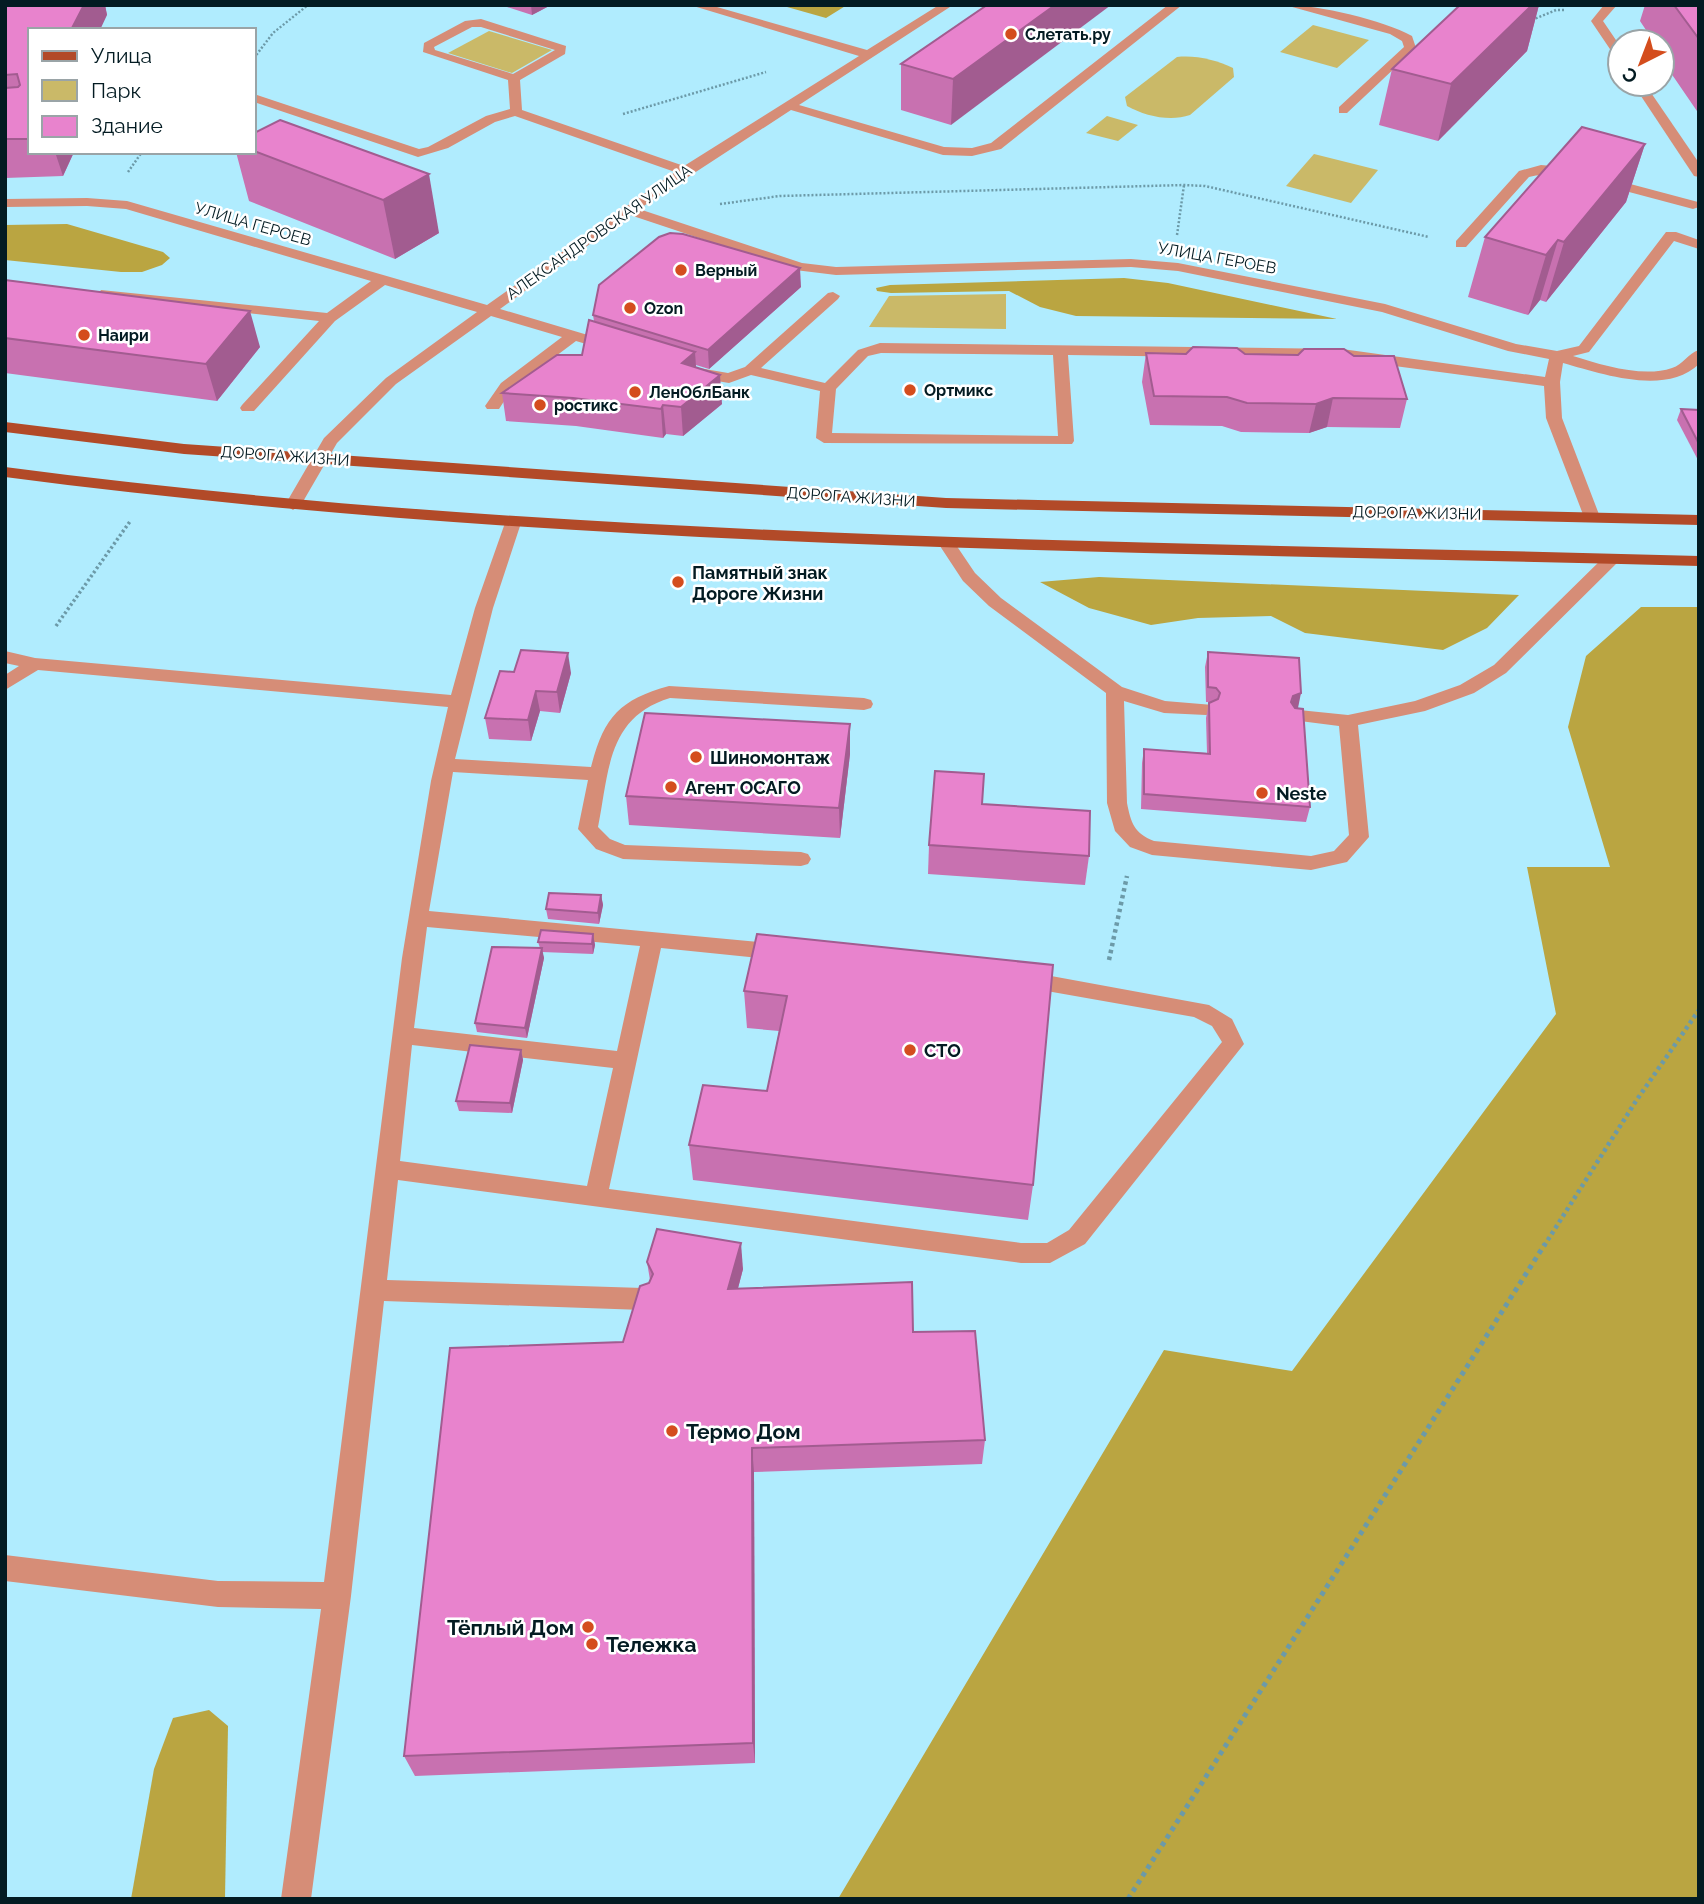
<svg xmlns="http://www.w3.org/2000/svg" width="1704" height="1904" font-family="Raleway,sans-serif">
<rect width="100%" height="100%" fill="#b0ecfe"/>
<g fill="#cab968">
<polygon points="1313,25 1369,40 1337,68 1280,52"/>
<polygon points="489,31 552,50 512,73 448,53"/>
<path d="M1177,57C1196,55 1216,60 1233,68L1234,77L1190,115C1170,122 1145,116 1127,106L1125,97Z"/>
<polygon points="1107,116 1138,125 1118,141 1086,133"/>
<polygon points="1314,154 1378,170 1351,203 1286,186"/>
<polygon points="1006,294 1006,329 869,327 889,296"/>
</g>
<g fill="#baa541">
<polygon points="780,5 847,5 826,18"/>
<polygon points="67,224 163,252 170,258 162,265 142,272 121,272 5,260 5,225"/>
<polygon points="1124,278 1168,283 1337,319 1076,316 1040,307 1009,291 891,293 877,291 876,288 890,285"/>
<polygon points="1099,577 1519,595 1487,628 1443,650 1305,633 1271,616 1198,618 1151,625 1089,608 1040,582"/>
<polygon points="1641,607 1699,607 1699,1899 838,1899 1164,1350 1292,1371 1556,1014 1527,867 1610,867 1568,727 1586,656"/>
<polygon points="209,1710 228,1726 225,1899 131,1899 154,1769 173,1718"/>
</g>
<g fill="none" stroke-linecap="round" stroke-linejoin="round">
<g stroke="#6c9aa8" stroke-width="2.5" stroke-dasharray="2 2" stroke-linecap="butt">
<polyline points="1532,20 1556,10 1566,10"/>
<polyline points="254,58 273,33 308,5"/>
<polyline points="623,114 766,72"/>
<polyline points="128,172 142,152"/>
<polyline points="720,204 780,196 1184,185 1205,186 1429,237"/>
<polyline points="1177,235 1184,185"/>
</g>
<polyline stroke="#6c9aa8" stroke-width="3.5" stroke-dasharray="2.5 2.5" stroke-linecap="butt" points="56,626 131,520"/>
<g stroke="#6c9aa8" stroke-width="4.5" stroke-dasharray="3.5 3.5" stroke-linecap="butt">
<polyline points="1109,960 1127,876"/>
<polyline points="1544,1246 1636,1101 1699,1010"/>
</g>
<polyline stroke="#6c9aa8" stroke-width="5" stroke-dasharray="4.5 4.5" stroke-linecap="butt" points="1128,1899 1545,1244"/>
<g fill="#d68d77" fill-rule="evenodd">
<path d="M690,5H710L867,50L939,5H953L799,105L944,147L972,148L991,143L1168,5H1182L1001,149L972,156L943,155L791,110L639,209L802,263L836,267L1131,259L1178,263L1385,304L1516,344L1557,351L1579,346L1666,232H1676L1699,240V249L1674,241L1589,352L1573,356C1602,365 1643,378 1672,368C1683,365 1688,353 1699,350V364C1666,396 1602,374 1563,363L1560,382L1562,418L1600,517L1592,522L1584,517L1546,418L1544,386L1342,359L1068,355L1074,441L1072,444L824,443L816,438L820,391L751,375L729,383L693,377L685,372L693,367L728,373L745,367L828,293L833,292L840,296L838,299L761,368L825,383L858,350L880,343L1342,349L1545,377L1549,359L1508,351L1382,312L1178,271L1131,267L836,275L795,270L630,215L500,309L618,344L621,347L618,350L613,352L576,341L512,389L499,409H487L485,406L501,383L562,337L491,316L396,384L337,443L301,505L293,510L285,505L324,438L386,378L477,312L385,285L335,321L254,411H242L240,408L242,405L319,321L106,297L101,296L99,293L101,290L327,313L371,281L126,209L87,206L5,207V199L87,198L127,201L487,305L675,172L515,116L495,122L448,148L418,157L254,102V94L419,149L428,147L486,116L510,109L508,80L423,52L424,43L465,21L481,19L566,46L565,54L520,80L522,110L684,166L859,56ZM472,27H481L555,50L513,74L435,50L434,47ZM881,353L1053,355L1058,436L832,433L836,389L868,356Z"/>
<path d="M1285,5C1319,5 1383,20 1412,36L1416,48L1347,113H1339V107L1404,47L1402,41L1390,34Z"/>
<polygon points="1604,5 1617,5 1603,21 1620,46 1620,59 1616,58 1591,21"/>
<polygon points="1633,84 1645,84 1699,163 1699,177 1694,176"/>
<path d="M1541,165L1573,168L1580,172C1570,180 1544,172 1529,177L1466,247H1456V241L1519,171Z"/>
<polygon points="1604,177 1698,202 1699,207 1693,209 1599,184 1599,178"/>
<path d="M513,518L521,523L493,608L455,759L591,767C604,717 619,700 669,686L864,698L871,700L873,704L871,708L864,710L670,698C607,717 609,772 598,827L610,839L625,845L801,852L808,854L811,859L808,864L801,866L623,859L596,849L578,829L588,780L453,772L429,911L780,944L787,946L790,952L787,958L780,960L661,948L609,1189L1021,1243H1047L1069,1230L1222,1042L1212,1026L1194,1017L1024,987L1016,985L1013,979L1016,973L1024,971L1209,1005L1232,1019L1244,1044L1085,1244L1050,1263H1021L398,1180L387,1280L643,1288L652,1291L655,1299L652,1307L643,1310L384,1301L351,1596L311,1899H281L321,1609L218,1607L5,1581V1555L218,1581L324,1582L402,958L431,781L448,707L38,670L5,690V675L19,666L5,663V651L35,658L451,695L475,608L505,523ZM427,927L640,946L617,1051L414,1028ZM412,1045L613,1068L587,1186L400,1161Z"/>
<path d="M946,538L952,539L975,573L1001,598L1122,687L1165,701L1213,705L1215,709L1213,713L1206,715L1164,713L1124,701L1127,803C1131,823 1134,833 1154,841L1311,856L1334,851L1349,835L1339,726L1292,720L1290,716L1292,712L1299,710L1348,715L1415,701L1460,685L1494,665L1607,554H1619L1622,558L1506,673L1474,693L1425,711L1358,725L1369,837L1347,862L1311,870L1152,855L1130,847L1115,831L1107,803L1106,693L989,606L963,581L938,543Z"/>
</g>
<g fill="#b24a28" fill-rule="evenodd">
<polygon points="5,422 184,444 946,498 1699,515 1699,525 946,508 184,454 5,432"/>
<path d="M5,467C567,541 1133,540 1699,556V566C1133,551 567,551 5,477Z"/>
</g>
</g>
<g fill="#c871b0">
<polygon points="5,5 105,5 107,15 30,30 30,152 74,152 63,176 5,178"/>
<polygon points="501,5 551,5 532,15"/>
<polygon points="987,5 951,125 901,110 901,64"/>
<polygon points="1460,5 1539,5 1527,51 1438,141 1379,125 1392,69"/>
<polygon points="1645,5 1699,5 1699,114 1662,60 1662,42 1654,42 1640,21"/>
<polygon points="280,120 439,233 395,259 249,201 236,152 254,152 254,133"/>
<polygon points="1645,144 1626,202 1546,302 1540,300 1528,315 1468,297 1485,237"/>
<polygon points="5,280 260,347 217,401 5,373"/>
<polygon points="801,287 709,369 696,365 696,368 722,404 683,436 666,434 663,438 576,426 506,421 502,393 582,355 594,321 593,315"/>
<polygon points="1146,353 1245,354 1407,399 1400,428 1327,427 1309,433 1241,432 1222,426 1150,425 1142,382"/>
<polygon points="1681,409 1699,410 1699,462 1677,420"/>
<polygon points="1208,652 1298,708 1297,708 1310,807 1306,822 1141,809 1142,763 1144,749 1207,753 1206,718 1209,703 1211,702 1206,702 1205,667"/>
<polygon points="571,673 560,713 540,711 531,741 489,739 485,718"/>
<polygon points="850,754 840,838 629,825 626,796"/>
<polygon points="929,845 1089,856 1085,885 928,874"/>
<polygon points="601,895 603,905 599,924 548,919 546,909"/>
<polygon points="593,934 595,945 593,954 542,952 544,958 527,1038 477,1032 475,1023 540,948 538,942"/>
<polygon points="757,934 1033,1185 1028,1220 693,1180 689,1145 767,1091 779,1031 747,1028 744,991"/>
<polygon points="521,1050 523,1060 512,1113 459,1111 456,1101"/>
<polygon points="647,1262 743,1269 738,1288 913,1332 985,1440 982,1464 754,1472 755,1763 415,1776 404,1756 623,1342 650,1280"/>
</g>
<g fill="#a25c90">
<polygon points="84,5 105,5 107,15 100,30 71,30"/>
<polygon points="531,5 551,5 532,15"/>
<polygon points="1055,5 1111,5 951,125 953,79"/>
<polygon points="1532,5 1539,5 1527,51 1438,141 1451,84"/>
<polygon points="1645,144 1626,202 1546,302 1564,242"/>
<polygon points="55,152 74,152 63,176"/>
<polygon points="429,174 439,233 395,259 383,200"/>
<polygon points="1558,240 1540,300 1528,315 1546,255"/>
<polygon points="800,268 801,287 709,369 708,350"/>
<polygon points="250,311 260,347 217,401 206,364"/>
<polygon points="695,352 697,381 682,363"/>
<polygon points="720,375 722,404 683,436 681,407"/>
<polygon points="1333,398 1327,427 1309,433 1316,404"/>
<polygon points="663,405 666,434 663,438 661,409"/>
<polygon points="568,653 571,673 560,713 557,692"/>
<polygon points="536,691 540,711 531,741 528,720"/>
<polygon points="1301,693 1298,708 1290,711 1293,696"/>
<polygon points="850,724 850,754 840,838 839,808"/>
<polygon points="601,895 603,905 599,924 598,913"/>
<polygon points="593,934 595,945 593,954 592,944"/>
<polygon points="542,948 544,958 527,1038 525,1028"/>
<polygon points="521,1050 523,1060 512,1113 510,1103"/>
<polygon points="741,1243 743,1269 731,1315 728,1289"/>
<polygon points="752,1448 754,1472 755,1763 753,1743"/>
</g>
<g fill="#e883cd" stroke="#a25c90" stroke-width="2">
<polygon points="5,5 84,5 71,30 30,30 30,139 5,139 5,88 18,87 20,85 17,74 5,75"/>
<polygon points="987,5 1055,5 953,79 901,64"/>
<polygon points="1460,5 1532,5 1451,84 1392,69"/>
<polygon points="1674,5 1699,5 1699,39"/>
<polygon points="280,120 429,174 383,200 254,151 254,133"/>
<polygon points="1582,127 1645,144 1564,242 1558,240 1546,255 1485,237"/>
<polygon points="670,233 683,234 800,268 708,350 593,315 599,285 659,237"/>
<polygon points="5,280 250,311 206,364 5,338"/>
<polygon points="589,320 695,352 682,363 720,375 681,407 663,405 661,409 573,398 502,393 557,355 582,355"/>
<polygon points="1193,347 1237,348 1245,354 1298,355 1304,349 1344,349 1354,356 1394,356 1407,399 1333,398 1316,404 1247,403 1227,397 1154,396 1146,353 1186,354"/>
<polygon points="1681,409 1699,410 1699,444"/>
<polygon points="521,650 568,653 557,692 536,691 528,720 485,718 500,671 514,672"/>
<polygon points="1208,652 1299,658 1301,693 1293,696 1291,702 1295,708 1303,709 1310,807 1144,794 1144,749 1210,754 1209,703 1218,699 1220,693 1216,688 1208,687"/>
<polygon points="645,713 850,724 839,808 626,796"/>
<polygon points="935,771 984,774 982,804 1090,811 1089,856 929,845"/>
<polygon points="549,893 601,895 598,913 546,909"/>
<polygon points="541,930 593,934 592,944 538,942"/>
<polygon points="757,934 1053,965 1033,1185 689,1145 703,1085 767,1091 787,996 744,991"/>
<polygon points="492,947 542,948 525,1028 475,1023"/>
<polygon points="470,1045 521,1050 510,1103 456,1101"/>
<polygon points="657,1229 741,1243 728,1289 912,1282 913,1332 975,1331 985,1440 752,1448 753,1743 404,1756 450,1348 623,1342 640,1286 649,1283 653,1274 647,1262"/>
</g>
<g fill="#d44d1d" stroke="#fff" stroke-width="2.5">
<circle cx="1011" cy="34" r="7"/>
<circle cx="681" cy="270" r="7"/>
<circle cx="630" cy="308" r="7"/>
<circle cx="84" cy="335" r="7"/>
<circle cx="910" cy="390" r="7"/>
<circle cx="635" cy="392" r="7"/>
<circle cx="540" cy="405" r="7"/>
<circle cx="678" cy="582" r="7"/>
<circle cx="696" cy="757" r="7"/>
<circle cx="671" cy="787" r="7"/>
<circle cx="1262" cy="793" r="7"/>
<circle cx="910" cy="1050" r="7"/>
<circle cx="672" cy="1431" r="7"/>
<circle cx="588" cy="1627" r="7"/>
<circle cx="592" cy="1644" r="7"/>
</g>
<g text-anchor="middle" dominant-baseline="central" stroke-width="5" stroke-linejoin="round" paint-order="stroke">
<g font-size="16" font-weight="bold" fill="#031b22" stroke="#fff" text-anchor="start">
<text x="1025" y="34">Слетать.ру</text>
<text x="695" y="270">Верный</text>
<text x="644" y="308">Ozon</text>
<text x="98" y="335">Наири</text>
<text x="924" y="390">Ортмикс</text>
<text x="649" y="392">ЛенОблБанк</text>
<text x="554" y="405">ростикс</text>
</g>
<g font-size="16" fill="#031b22" stroke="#fff">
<text transform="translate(253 224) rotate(16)">УЛИЦА ГЕРОЕВ</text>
<text transform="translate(599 232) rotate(-35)">АЛЕКСАНДРОВСКАЯ УЛИЦА</text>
<text transform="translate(1217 258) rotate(10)">УЛИЦА ГЕРОЕВ</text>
<text transform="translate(285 456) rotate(4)">ДОРОГА ЖИЗНИ</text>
<text transform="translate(851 497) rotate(4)">ДОРОГА ЖИЗНИ</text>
<text transform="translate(1417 513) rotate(1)">ДОРОГА ЖИЗНИ</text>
</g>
<g font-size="18" font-weight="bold" fill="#031b22" stroke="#fff" text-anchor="start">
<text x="692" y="572">Памятный знак<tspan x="692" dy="21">Дороге Жизни</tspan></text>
<text x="710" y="757">Шиномонтаж</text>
<text x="685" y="787">Агент ОСАГО</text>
<text x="1276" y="793">Neste</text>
<text x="924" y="1050">СТО</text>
</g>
<g font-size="21" font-weight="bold" fill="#031b22" stroke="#fff" text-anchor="start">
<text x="686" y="1431">Термо Дом</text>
<text x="574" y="1627" text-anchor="end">Тёплый Дом</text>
<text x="606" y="1644">Тележка</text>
</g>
</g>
<rect width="1704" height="1904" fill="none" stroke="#031b22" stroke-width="14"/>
<rect x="28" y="28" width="228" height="126" fill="#ffffff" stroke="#9aa4a7" stroke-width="2"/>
<rect x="42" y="51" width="35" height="10" fill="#b24a28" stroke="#9aa4a7" stroke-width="2"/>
<text x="91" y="63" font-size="21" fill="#031b22">Улица</text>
<rect x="42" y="80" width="35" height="21" fill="#cab968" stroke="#9aa4a7" stroke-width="2"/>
<text x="91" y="98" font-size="21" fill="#031b22">Парк</text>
<rect x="42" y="116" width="35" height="21" fill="#e883cd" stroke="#9aa4a7" stroke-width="2"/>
<text x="91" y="133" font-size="21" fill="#031b22">Здание</text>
<g transform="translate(1641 63) rotate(222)"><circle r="33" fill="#ffffff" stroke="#9aa4a7" stroke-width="2"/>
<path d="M0-5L12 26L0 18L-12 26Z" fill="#d44d1d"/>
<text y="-10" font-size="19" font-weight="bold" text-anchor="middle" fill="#031b22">С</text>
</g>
</svg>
